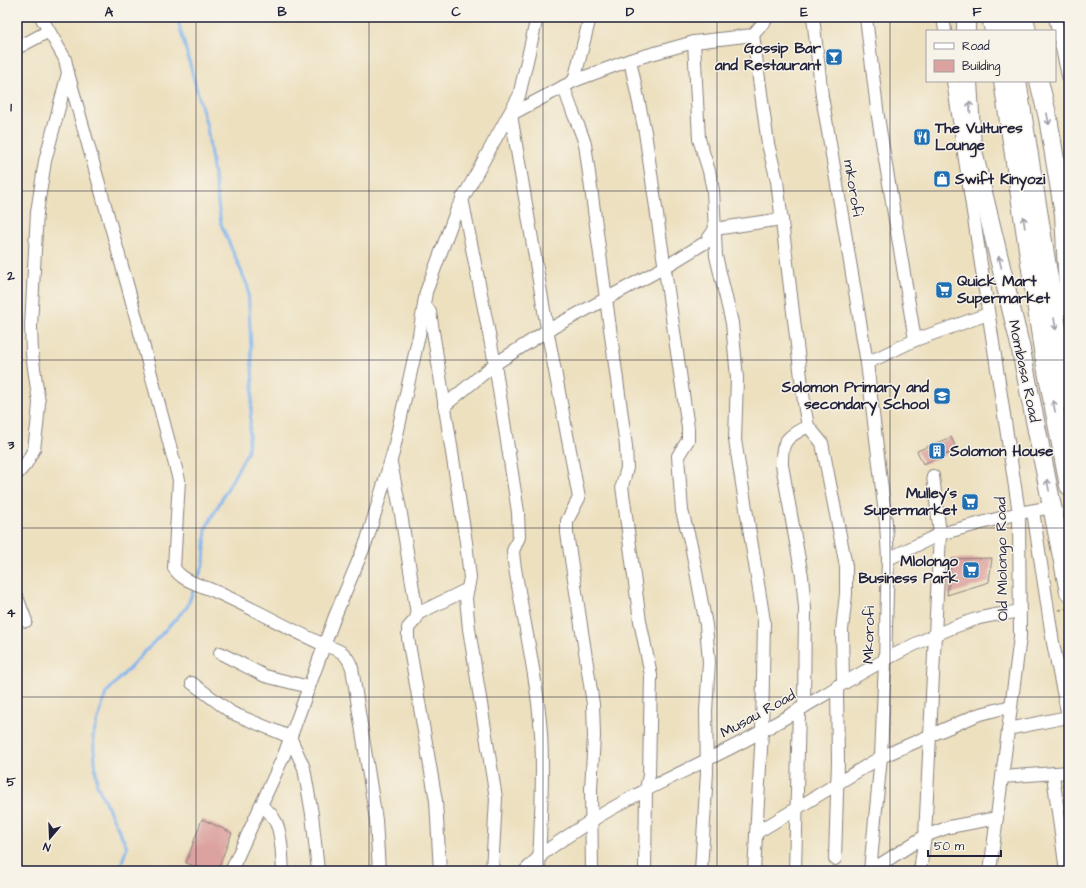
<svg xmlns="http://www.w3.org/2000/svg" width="1086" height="888" font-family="'Architects Daughter',sans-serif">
<rect width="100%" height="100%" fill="#f7f3e8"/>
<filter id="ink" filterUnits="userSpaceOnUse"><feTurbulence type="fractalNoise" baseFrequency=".025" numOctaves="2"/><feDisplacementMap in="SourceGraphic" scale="8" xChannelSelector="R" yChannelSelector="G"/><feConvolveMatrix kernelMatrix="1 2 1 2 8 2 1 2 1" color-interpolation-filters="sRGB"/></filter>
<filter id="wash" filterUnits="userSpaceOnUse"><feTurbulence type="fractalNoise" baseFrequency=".012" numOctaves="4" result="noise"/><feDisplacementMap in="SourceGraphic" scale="16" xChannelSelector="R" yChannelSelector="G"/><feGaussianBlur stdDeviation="0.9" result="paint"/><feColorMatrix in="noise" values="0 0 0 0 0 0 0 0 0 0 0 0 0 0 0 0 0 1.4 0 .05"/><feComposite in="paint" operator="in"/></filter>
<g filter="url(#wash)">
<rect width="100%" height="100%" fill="#ede0bf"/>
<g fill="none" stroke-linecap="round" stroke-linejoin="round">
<g stroke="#80b5ee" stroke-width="3">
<polyline points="177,17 207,127 221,224 248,287 253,387 248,451 206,528 204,563 197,581"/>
<polyline points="119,871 127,847 97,785 93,736 106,693 187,607 195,586"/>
</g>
</g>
<g id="blocks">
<g fill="#dca29f">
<polygon points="951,437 957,450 923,464 917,451"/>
<polygon points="992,558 989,582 947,595 952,559"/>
<polygon points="202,819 232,833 217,871 207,871 186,863"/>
</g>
</g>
</g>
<g filter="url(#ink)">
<use href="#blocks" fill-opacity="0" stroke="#88817d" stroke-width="1"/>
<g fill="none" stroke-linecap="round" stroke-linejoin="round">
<defs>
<g id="minor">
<polyline points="813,17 822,96 867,363 886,523 888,559 885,661 881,757 870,871"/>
<polyline points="866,17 878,117 915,340"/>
<polyline points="943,17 945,31"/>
<polyline points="1055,17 1069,80"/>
<polyline points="753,35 768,144 777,181 805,410 808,426 822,443 846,566 846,594 842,630 843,683"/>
<polyline points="694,42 699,139 709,171 713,190 716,256 732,323 737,378 735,440 764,621 762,731 754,871"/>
<polyline points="17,48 49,31"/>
<polyline points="630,60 645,132 688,428 688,440 678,456 682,511 691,545 706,625 709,662 706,711 707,772 701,871"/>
<path d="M68,73L129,291L179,480L174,568C183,582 199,584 214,591C251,607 287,628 324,645C340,651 346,651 352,668L376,820L379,871"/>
<polyline points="574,81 590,17"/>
<polyline points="953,81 1019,513 1020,637 990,871"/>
<path d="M564,86C569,107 579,124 585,144L626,446L627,468L622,486L640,621L651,675L649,775L646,789L645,871"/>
<polyline points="511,115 548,334 579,498 567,521 567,533 593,704 594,736 591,789 592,871"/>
<polyline points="508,116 574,81 630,60 694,42 753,35 768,17"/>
<path d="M462,198L495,364L518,512L519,537L513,551L514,562C523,619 537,676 541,734C544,780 540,825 539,871"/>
<polyline points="424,304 430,312 466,542 470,578 466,598 469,629 496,798 492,871"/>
<polyline points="867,363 915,340 988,314"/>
<polyline points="444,406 495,364 548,330 665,267 706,242 715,229 782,219"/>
<polyline points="391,463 401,514 417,614 416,619 408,628 408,638 436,801 440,871"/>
<polyline points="17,474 26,464 34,449 37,426 39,403 32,354 31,326 37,212 45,161 68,73 65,59 41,17"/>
<polyline points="1033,511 1053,643 1069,721"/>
<polyline points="888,559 940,534 1019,513 1052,507"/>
<polyline points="17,597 26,621"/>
<polyline points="417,614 468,589"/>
<polyline points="220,653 265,676 309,687"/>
<polyline points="192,683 232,713 290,737 304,768 312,814 318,871"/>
<path d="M804,707L805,608L802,576L782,465C781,440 787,437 808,426"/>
<polyline points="1008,729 1068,717"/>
<polyline points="1053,775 1066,871"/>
<polyline points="1002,777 1069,772"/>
<path d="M260,806C284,817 281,849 283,871"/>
<polyline points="756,833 881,757 977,715 1011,706"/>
<polyline points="835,859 838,761 837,686"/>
<polyline points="231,871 284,755 335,616 367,540 393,453 419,335 426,292 457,209 519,96 537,17"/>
<path d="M525,871C541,853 557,843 577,830C629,795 687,771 742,742C818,702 891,648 973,620C988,615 1005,614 1020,611"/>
<polyline points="795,871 799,709"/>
<polyline points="870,871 925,836 949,827 997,818"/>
<polyline points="920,871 925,836 940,534 933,476"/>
</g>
<g id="highway">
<polyline points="966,17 966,31"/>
<polyline points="991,17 994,31"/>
<polyline points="1008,17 1010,31"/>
<polyline points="1024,17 1027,31"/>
<polyline points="968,81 972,147 1020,345 1069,592"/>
<polyline points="1003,81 1043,350 1069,486"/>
<polyline points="1017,81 1069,402"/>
<polyline points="1039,81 1048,118 1064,214 1069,307"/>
</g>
</defs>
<use href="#minor" stroke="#88817d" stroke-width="14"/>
<use href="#highway" stroke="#88817d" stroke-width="20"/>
<polyline stroke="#88817d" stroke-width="1.5" stroke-dasharray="3 3" stroke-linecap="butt" points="1059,610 1069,608"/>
<use href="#minor" stroke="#fff" stroke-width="12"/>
<use href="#highway" stroke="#fff" stroke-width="18"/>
</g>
<defs><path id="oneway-shaft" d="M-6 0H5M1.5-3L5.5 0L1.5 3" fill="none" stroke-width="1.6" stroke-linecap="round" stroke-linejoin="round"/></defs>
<g stroke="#9c9ca7">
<use href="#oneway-shaft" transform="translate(970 107) rotate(-94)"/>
<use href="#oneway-shaft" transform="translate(1048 119) rotate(79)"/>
<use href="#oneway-shaft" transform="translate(1024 222) rotate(-98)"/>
<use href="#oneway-shaft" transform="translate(1000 262) rotate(-103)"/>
<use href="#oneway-shaft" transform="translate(1055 324) rotate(81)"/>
<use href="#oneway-shaft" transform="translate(1054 406) rotate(-101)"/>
<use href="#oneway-shaft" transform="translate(1048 485) rotate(-101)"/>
</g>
</g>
<path fill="none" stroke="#22223b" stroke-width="1" stroke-opacity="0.55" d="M196,17V871M369,17V871M543,17V871M717,17V871M890,17V871M17,191H1069M17,360H1069M17,528H1069M17,697H1069"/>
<defs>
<symbol id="bar-square" viewBox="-11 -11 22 22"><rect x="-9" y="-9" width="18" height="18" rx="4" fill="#1f6fb2" stroke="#f7f3e8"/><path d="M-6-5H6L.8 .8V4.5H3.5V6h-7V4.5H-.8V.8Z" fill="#fff"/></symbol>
<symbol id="restaurant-square" viewBox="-11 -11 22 22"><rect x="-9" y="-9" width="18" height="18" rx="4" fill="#1f6fb2" stroke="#f7f3e8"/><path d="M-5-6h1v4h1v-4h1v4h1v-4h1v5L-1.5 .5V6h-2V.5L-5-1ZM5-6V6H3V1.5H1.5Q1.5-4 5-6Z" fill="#fff"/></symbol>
<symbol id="shop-square" viewBox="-11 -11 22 22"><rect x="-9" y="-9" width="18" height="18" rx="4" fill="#1f6fb2" stroke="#f7f3e8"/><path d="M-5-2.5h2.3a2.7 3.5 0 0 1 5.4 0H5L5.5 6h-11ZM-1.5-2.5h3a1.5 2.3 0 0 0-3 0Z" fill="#fff"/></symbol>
<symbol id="supermarket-square" viewBox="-11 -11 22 22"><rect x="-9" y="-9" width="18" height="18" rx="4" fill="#1f6fb2" stroke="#f7f3e8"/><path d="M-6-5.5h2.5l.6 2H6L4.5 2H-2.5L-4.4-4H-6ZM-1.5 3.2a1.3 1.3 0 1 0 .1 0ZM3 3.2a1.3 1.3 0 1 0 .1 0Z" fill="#fff"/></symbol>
<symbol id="school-square" viewBox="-11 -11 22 22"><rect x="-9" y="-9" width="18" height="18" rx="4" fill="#1f6fb2" stroke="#f7f3e8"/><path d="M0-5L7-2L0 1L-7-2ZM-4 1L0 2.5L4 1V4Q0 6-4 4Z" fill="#fff"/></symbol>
<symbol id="building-square" viewBox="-11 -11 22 22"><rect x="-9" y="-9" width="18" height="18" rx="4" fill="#1f6fb2" stroke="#f7f3e8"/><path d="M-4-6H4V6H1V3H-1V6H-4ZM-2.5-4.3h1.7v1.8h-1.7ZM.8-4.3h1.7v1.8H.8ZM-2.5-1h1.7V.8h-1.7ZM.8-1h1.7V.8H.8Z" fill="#fff"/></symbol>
</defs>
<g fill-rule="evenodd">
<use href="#bar-square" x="824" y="47" width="20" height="20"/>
<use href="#restaurant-square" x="912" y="127" width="20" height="20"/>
<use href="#shop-square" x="932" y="169" width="20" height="20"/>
<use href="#supermarket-square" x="934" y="280" width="20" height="20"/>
<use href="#school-square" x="932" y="386" width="20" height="20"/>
<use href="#building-square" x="927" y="441" width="20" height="20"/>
<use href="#supermarket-square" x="960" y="492" width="20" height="20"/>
<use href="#supermarket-square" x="961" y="560" width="20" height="20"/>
</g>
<g text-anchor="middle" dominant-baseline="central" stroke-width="3" stroke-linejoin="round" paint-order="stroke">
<g font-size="15" font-weight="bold" fill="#22223b" stroke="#f7f3e8" text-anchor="end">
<text x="821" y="48">Gossip Bar<tspan x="821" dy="17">and Restaurant</tspan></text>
<text x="935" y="128" text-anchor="start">The Vultures<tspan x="935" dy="17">Lounge</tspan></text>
<text x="955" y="179" text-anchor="start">Swift Kinyozi</text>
<text x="957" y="281" text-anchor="start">Quick Mart<tspan x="957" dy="17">Supermarket</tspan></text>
<text x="929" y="387">Solomon Primary and<tspan x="929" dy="17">secondary School</tspan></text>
<text x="950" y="451" text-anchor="start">Solomon House</text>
<text x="957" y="493">Mulley's<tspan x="957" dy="17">Supermarket</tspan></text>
<text x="958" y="561">Mlolongo<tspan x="958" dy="17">Business Park</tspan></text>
</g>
<g font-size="15" fill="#22223b" stroke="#f7f3e8">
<text transform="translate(853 188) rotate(81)">mkorofi</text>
<text transform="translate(1024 371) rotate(78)">Mombasa Road</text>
<text transform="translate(1002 559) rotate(-91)">Old Mlolongo Road</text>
<text transform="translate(869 635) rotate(-89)">Mkorofi</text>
<text transform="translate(758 714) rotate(-29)">Musau Road</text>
</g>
</g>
<rect width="1086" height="888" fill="none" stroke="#f7f3e8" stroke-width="44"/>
<rect x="926" y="30" width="130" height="52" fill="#f7f3e8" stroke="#a29fa3"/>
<rect x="934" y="43" width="20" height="6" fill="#ffffff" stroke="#a29fa3"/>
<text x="962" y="50" font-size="12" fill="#22223b">Road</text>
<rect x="934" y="60" width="20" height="12" fill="#dca29f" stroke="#a29fa3"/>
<text x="962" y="70" font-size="12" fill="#22223b">Building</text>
<g transform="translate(50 838) rotate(199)" stroke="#f7f3e8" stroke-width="3" paint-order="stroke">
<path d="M0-3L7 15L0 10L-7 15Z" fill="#22223b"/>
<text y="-6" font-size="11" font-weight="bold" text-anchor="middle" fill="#22223b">N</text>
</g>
<path d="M928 850v6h73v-6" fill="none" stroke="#22223b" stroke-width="2"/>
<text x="934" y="850" font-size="12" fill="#22223b" stroke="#f7f3e8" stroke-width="3" paint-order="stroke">50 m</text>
<rect x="22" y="22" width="1042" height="844" fill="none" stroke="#22223b" stroke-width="1.5"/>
<g font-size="13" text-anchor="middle" font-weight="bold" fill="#22223b">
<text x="109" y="16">A</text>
<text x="282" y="16">B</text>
<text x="456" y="16">C</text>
<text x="630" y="16">D</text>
<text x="804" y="16">E</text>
<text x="977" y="16">F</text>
<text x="11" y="111">1</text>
<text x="11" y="280">2</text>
<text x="11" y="449">3</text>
<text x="11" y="617">4</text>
<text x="11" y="786">5</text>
</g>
</svg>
